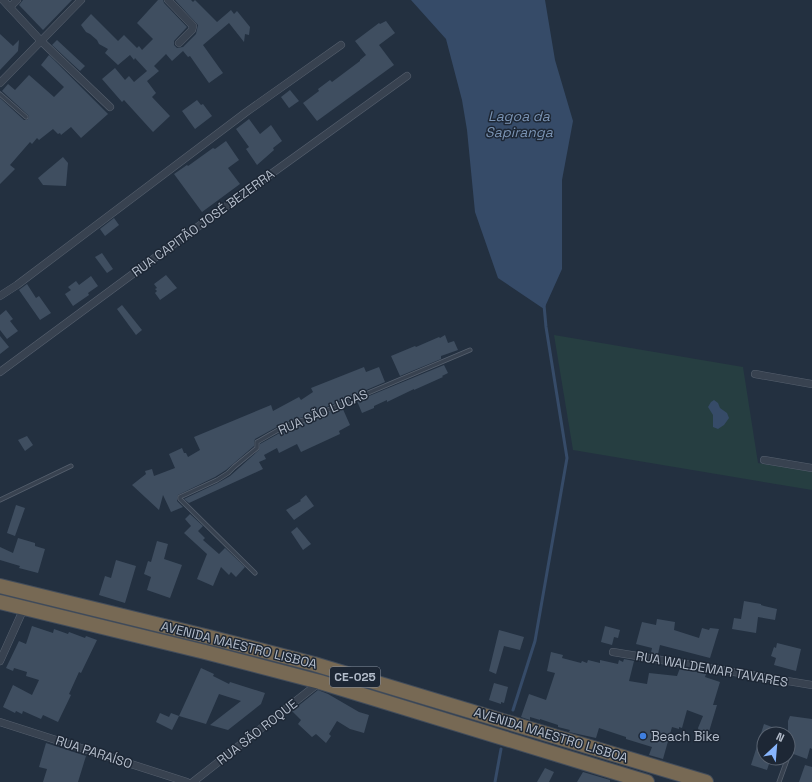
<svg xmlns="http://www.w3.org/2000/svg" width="812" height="782" font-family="'Space Grotesk',sans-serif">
<rect width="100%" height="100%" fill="#233040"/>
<polygon fill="#263e41" points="554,335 743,367 758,463 812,472 812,490 573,450"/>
<g fill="#364b68">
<polygon points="411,0 545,0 555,60 573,121 562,180 562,269 544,309 498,278 475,212 467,130 462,100 446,39"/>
<polygon points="714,400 718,403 720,408 727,413 729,418 724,425 718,429 713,427 713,415 708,407 711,402"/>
</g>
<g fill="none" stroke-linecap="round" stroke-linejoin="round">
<g stroke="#364b68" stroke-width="3">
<polyline points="513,710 535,641 567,458 546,327 544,305"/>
<polyline points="495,782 501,749"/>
</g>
</g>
<g fill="#3f4e60">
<polygon points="23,0 72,0 43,30 19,5"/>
<polygon points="158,0 163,0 164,3 187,27 174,41 174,45 177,48 183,47 196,34 198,25 175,0 191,0 193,2 195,0 217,22 231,10 234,14 237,11 250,27 249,35 245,34 244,42 229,23 203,45 223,73 209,83 190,56 188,57 183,51 172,61 166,54 154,66 159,71 147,81 156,93 152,97 170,116 153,132 124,100 122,102 102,79 115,68 125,80 129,76 134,82 147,71 135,58 134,60 130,55 118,65 105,53 108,49 99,44 97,40 90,34 86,32 81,25 91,14 118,41 124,35 137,48 139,46 142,50 153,39 137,23"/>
<polygon points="386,21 395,33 379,45 394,65 317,121 303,103 319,91 318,89 330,80 332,82 360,61 360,60 366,55 355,41 379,23 380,24"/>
<polygon points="0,34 13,46 19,40 18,51 0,70"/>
<polygon points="57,40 85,66 80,71 52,45"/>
<polygon points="49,55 108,114 81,138 71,127 61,135 60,133 58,134 53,129 39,140 37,138 32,144 30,142 10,165 15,169 0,184 0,98 24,120 27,120 29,117 28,115 2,91 8,84 15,90 29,75 54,97 64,87 41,65"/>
<polygon points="290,90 299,101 289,108 281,97"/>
<polygon points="197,100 201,105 203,104 212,116 195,129 182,111"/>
<polygon points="249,119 260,134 271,125 282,141 273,148 274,150 257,165 246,149 249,147 236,129"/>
<polygon points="226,141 239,160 228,168 240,184 202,212 174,174 187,165 188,166 213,148 215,149"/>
<polygon points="63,157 68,163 66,186 43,185 38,178"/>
<polygon points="114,218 119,225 105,236 100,229"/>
<polygon points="102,253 113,269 107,273 95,257"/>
<polygon points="166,275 177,288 160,300 155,293 157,291 155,289 157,288 154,284"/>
<polygon points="91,276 98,286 88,293 89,295 73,306 65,294 71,290 68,287 76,281 79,285"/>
<polygon points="27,284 36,298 39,296 51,313 40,320 19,290"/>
<polygon points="122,305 142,330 136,335 117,309"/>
<polygon points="6,310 13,319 10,321 18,331 7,339 0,330 0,315"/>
<polygon points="445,335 448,343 454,341 458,350 441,356 441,359 400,376 391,356 415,346 416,347 439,337 440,338"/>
<polygon points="0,336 9,347 0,354"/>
<polygon points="444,365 448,373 442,376 443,377 414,390 414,389 387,402 387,400 374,406 374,408 362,413 357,401"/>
<polygon points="364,367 366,372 379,367 385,382 303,417 284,423 255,439 254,442 254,446 226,470 215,477 178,495 177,501 183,507 171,512 163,495 159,510 132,485 146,474 145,471 152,469 154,476 175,468 169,454 182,448 184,453 186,453 188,457 200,450 194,437 271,405 273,411 299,397 301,400 313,392 311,388"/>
<polygon points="342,407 350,425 339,431 340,434 301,452 297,444 279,453 277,448 264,455 266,459 259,462 263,469 189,503 184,499 218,483 230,476 259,450 260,444 287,429"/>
<polygon points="27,436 33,445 25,451 18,440"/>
<polygon points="306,495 314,506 294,520 286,510 301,501 300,500"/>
<polygon points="16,505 25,508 15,536 7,533"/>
<polygon points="190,514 203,526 198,531 205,538 203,540 219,554 225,548 245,567 236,577 231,572 229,575 221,567 213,586 197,579 207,554 184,533 191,526 185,519"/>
<polygon points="297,527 311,544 303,550 291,532"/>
<polygon points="18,538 35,543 35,546 45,549 38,573 19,568 20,566 0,560 0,547 13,553"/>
<polygon points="157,541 168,544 164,559 182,565 170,598 147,590 151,577 144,574 148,561 151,562"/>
<polygon points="116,560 136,566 125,603 99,595 105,576 111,578"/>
<polygon points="744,601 761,604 761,605 764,606 777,609 775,620 758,617 756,633 732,629 734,618 741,619"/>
<polygon points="657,619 675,622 674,630 699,638 702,628 709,630 710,628 719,629 710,658 660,645 658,654 654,654 651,653 652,648 636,644 642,622 656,625"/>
<polygon points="32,626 53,633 54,629 68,634 69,632 85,638 86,636 97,640 81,673 79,672 69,694 71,695 58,722 43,715 41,719 23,711 22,714 16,711 15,713 3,707 13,685 32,695 39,680 26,676 27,672 14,668 13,671 6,668 19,641 26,644"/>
<polygon points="605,626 620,630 618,638 614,637 612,645 601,642"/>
<polygon points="499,630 524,637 520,650 504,646 496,674 489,671"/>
<polygon points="777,643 801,649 796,671 774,665 776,658 771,656 774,647 776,648"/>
<polygon points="551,652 563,655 562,658 581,663 582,661 587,663 588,660 600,663 600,660 618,664 619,660 623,662 624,659 634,661 629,681 647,684 649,673 677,676 680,668 706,674 705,677 720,682 713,705 717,705 708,735 699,732 698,728 703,716 687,710 682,728 679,727 679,729 672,727 663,759 649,755 652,747 626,739 626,737 599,728 596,738 569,732 570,730 558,727 558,725 540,719 540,720 530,717 530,720 521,717 529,694 546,700 555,673 547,671"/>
<polygon points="201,668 214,674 213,676 229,684 230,682 265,693 261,704 228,730 210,725 241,701 219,694 206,724 179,716 172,730 156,722 160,713 169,717 171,713 179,716"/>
<polygon points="494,683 508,687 504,703 501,702 501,704 489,700"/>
<polygon points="318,690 328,694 359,712 369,715 364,733 350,729 337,721 329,734 331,736 326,743 316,734 312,737 298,724 301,720 292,711"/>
<polygon points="790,716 812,719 812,749 810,748 807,759 788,752 788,734 768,734 764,733 764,758 771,758 767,770 751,765 764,724 788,733 788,721"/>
<polygon points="46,743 86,756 78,782 43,782 47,769 39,767"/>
<polygon points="805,765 812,767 812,782 799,782"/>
<polygon points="545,768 554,772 549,782 537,782"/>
<polygon points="583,772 610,780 610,782 577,782"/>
</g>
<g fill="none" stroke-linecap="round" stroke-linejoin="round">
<defs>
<g id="lane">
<polyline points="0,94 26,117"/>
<polyline points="0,500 71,466"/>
<path d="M255,573L180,499V497L217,480L228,473L234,467L257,448V442C272,434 287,423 304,420L470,350"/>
<polyline points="779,782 787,760"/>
</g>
<g id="street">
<polyline points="3,0 41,41 110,107"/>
<polyline points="168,0 193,26 192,30 179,43"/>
<polyline points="11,6 17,0"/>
<polyline points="0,83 81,0"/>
<polyline points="0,296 17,285 245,113 341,45"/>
<polyline points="0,372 149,262 407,76"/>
<polyline points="755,374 812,384"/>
<polyline points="764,460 812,468"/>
<polyline points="613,652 812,685"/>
<polyline points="0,661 24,608"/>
<polyline points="0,722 187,782"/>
<polyline points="193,782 320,682"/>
</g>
<g id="highway">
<polyline points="0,586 209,637 314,664 706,782"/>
<polyline points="0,602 205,652 320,682 647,782"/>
</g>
</defs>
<use href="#lane" stroke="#56606e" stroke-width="5"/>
<use href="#street" stroke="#56606e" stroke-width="8"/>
<use href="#highway" stroke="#434d5b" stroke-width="16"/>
<use href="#lane" stroke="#384250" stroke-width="3.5"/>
<use href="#street" stroke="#384250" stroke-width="7"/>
<use href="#highway" stroke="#776954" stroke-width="14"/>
</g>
<circle fill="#3f7fe0" stroke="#1d2735" stroke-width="1.5" cx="643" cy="736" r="4"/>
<g text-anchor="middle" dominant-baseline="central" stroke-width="3" stroke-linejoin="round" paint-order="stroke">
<rect fill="#1d2735" stroke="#87909e" stroke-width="1" x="330" y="667" width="50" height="20" rx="3"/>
<g font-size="12" font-weight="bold" fill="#b4bdcb">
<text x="355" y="677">CE-025</text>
</g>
<g font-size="13" fill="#b4bdcb" stroke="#1d2735">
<text transform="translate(203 223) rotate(-36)">RUA CAPITÃO JOSÉ BEZERRA</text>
<text transform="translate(323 412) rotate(-23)">RUA SÃO LUCAS</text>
<text transform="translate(239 645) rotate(14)">AVENIDA MAESTRO LISBOA</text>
<text transform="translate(712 669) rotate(10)">RUA WALDEMAR TAVARES</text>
<text transform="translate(257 732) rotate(-38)">RUA SÃO ROQUE</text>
<text transform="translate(551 735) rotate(17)">AVENIDA MAESTRO LISBOA</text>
<text transform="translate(94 752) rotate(18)">RUA PARAÍSO</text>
</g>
<g font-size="13" fill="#b4bdcb" stroke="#1d2735" text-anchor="start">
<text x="651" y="736">Beach Bike</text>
</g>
<g font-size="14" font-style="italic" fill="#7a93b3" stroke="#1d2735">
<text x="519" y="116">Lagoa da<tspan x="519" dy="16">Sapiranga</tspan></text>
</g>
</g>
<g transform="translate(776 746) rotate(26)"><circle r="19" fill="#1d2735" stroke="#596371"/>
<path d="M0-3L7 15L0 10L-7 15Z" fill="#87b5fd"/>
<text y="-6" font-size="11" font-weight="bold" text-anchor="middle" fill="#b4bdcb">N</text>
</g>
</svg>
